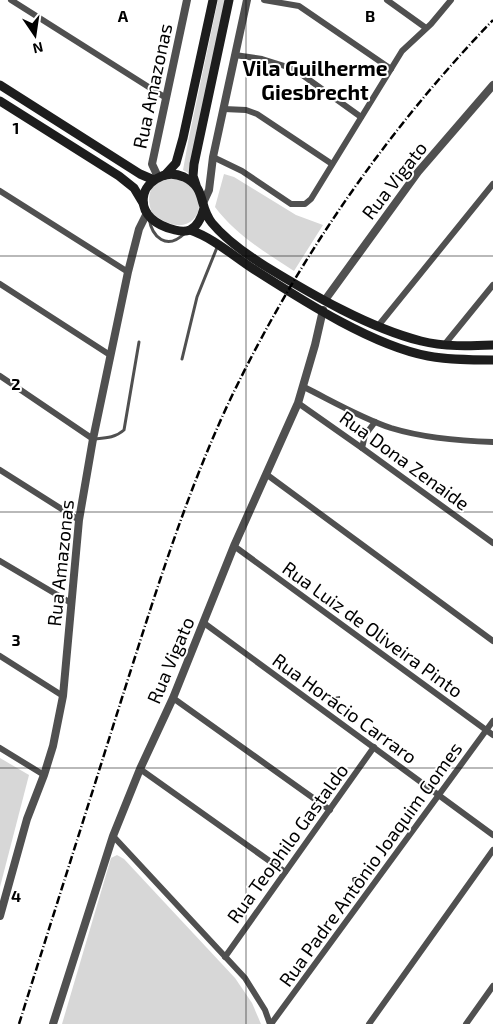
<svg xmlns="http://www.w3.org/2000/svg" width="493" height="1024" font-family="'Exo 2',sans-serif">
<rect width="100%" height="100%" fill="#fff"/>
<g fill="#d7d7d7">
<polygon points="218,0 227,0 190,174 183,170 189,137"/>
<path d="M224,174L234,177L296,215L323,225L294,271C265,252 236,235 215,207Z"/>
<path d="M164,178C169,178 176,177 180,179C217,192 197,250 152,213C146,197 149,186 164,178Z"/>
<polygon points="0,758 29,775 0,887"/>
<polygon points="117,855 124,859 235,978 252,1003 261,1024 62,1024 111,858"/>
</g>
<g fill="none" stroke-linecap="round" stroke-linejoin="round">
<g stroke="#505050" stroke-width="3">
<path d="M149,218C152,238 167,250 184,234"/>
<polyline points="182,359 197,297 218,245"/>
<path d="M94,439C106,438 115,438 124,430L139,342"/>
</g>
<g stroke="#505050" stroke-width="6">
<polyline points="11,0 166,98"/>
<polyline points="264,0 299,6 391,69"/>
<polyline points="387,0 426,28"/>
<polyline points="235,55 262,59 294,69 361,117"/>
<polyline points="224,109 246,110 257,114 332,164"/>
<polyline points="213,157 242,171 291,204 305,204 311,199 402,51 431,24 451,0"/>
<polyline points="0,191 128,272"/>
<polyline points="0,284 110,355"/>
<polyline points="378,326 493,184"/>
<polyline points="445,344 493,285"/>
<polyline points="0,376 93,439"/>
<path d="M304,387C332,401 361,418 391,428C424,438 458,441 493,442"/>
<polyline points="298,403 362,448 493,543"/>
<polyline points="362,448 365,435 375,422"/>
<polyline points="0,470 79,520"/>
<polyline points="266,474 493,641"/>
<polyline points="234,546 493,735"/>
<polyline points="0,561 71,603"/>
<polyline points="204,623 493,835"/>
<polyline points="0,656 63,696"/>
<polyline points="173,698 330,810"/>
<polyline points="0,748 44,775"/>
<polyline points="140,769 285,872"/>
<polyline points="113,836 245,978 265,1010 270,1024"/>
<polyline points="225,957 374,747"/>
<polyline points="271,1024 493,721"/>
<polyline points="369,1024 493,850"/>
<polyline points="466,1024 493,986"/>
</g>
<g stroke="#505050" stroke-width="8">
<polyline points="158,177 152,164 187,0"/>
<polyline points="203,203 209,190 213,157 247,0"/>
<polyline points="325,300 418,172 493,85"/>
<polyline points="0,916 27,819 44,775 53,746 63,696 79,520 93,439 128,272 139,229 147,213"/>
<polyline points="53,1024 113,836 140,769 173,698 234,546 298,403 315,345 323,310"/>
</g>
<g stroke="#1d1d1d" stroke-width="9">
<polyline points="0,85 140,174 154,180"/>
<polyline points="0,101 119,176 134,188 143,203"/>
<polyline points="165,175 176,163 183,138 213,0"/>
<polyline points="196,185 193,176 194,164 229,0"/>
<path d="M204,208C202,216 198,226 190,230C185,232 179,231 175,230C158,226 139,215 144,194C146,186 154,179 162,176C169,173 177,174 184,177C207,188 198,206 212,223C226,240 246,254 265,266C311,294 369,328 421,341C444,347 470,346 493,345"/>
<path d="M190,230C216,239 235,258 258,272C305,302 374,346 428,356C450,360 471,360 493,360"/>
</g>
<path stroke="#000" stroke-width="2.5" stroke-dasharray="8 2.5 1 2.5" stroke-linecap="butt" d="M19,1024C53,916 87,809 121,701C153,601 184,499 228,404C295,263 385,132 493,20"/>
</g>
<path fill="none" stroke="#000" stroke-width="1" stroke-opacity="0.55" d="M246,0V1024M0,256H493M0,512H493M0,768H493"/>
<g text-anchor="middle" dominant-baseline="central" stroke-width="4" stroke-linejoin="round" paint-order="stroke">
<g font-size="19" fill="#000" stroke="#fff">
<text transform="translate(152 86) rotate(-78)">Rua Amazonas</text>
<text transform="translate(394 180) rotate(-52)">Rua Vigato</text>
<text transform="translate(405 460) rotate(36)">Rua Dona Zenaide</text>
<text transform="translate(60 563) rotate(-84)">Rua Amazonas</text>
<text transform="translate(373 629) rotate(36)">Rua Luiz de Oliveira Pinto</text>
<text transform="translate(170 660) rotate(-67)">Rua Vigato</text>
<text transform="translate(345 708) rotate(36)">Rua Horácio Carraro</text>
<text transform="translate(287 843) rotate(-54)">Rua Teophilo Gastaldo</text>
<text transform="translate(370 864) rotate(-54)">Rua Padre Antônio Joaquim Gomes</text>
</g>
<g font-size="21" font-weight="bold" fill="#000" stroke="#fff">
<text x="315" y="67">Vila Guilherme<tspan x="315" dy="24">Giesbrecht</tspan></text>
</g>
</g>
<g font-size="16" text-anchor="middle" font-weight="bold" fill="#000" stroke="#fff" stroke-width="4" stroke-linejoin="round" paint-order="stroke">
<text x="123" y="22">A</text>
<text x="370" y="22">B</text>
<text x="16" y="134">1</text>
<text x="16" y="390">2</text>
<text x="16" y="646">3</text>
<text x="16" y="902">4</text>
</g>
<g transform="translate(35 35) rotate(167)" stroke="#ffffff" stroke-width="4" paint-order="stroke">
<path d="M0-4L9 19L0 12L-9 19Z" fill="#000000"/>
<text y="-8" font-size="14" font-weight="bold" text-anchor="middle" fill="#000000">N</text>
</g>
</svg>
